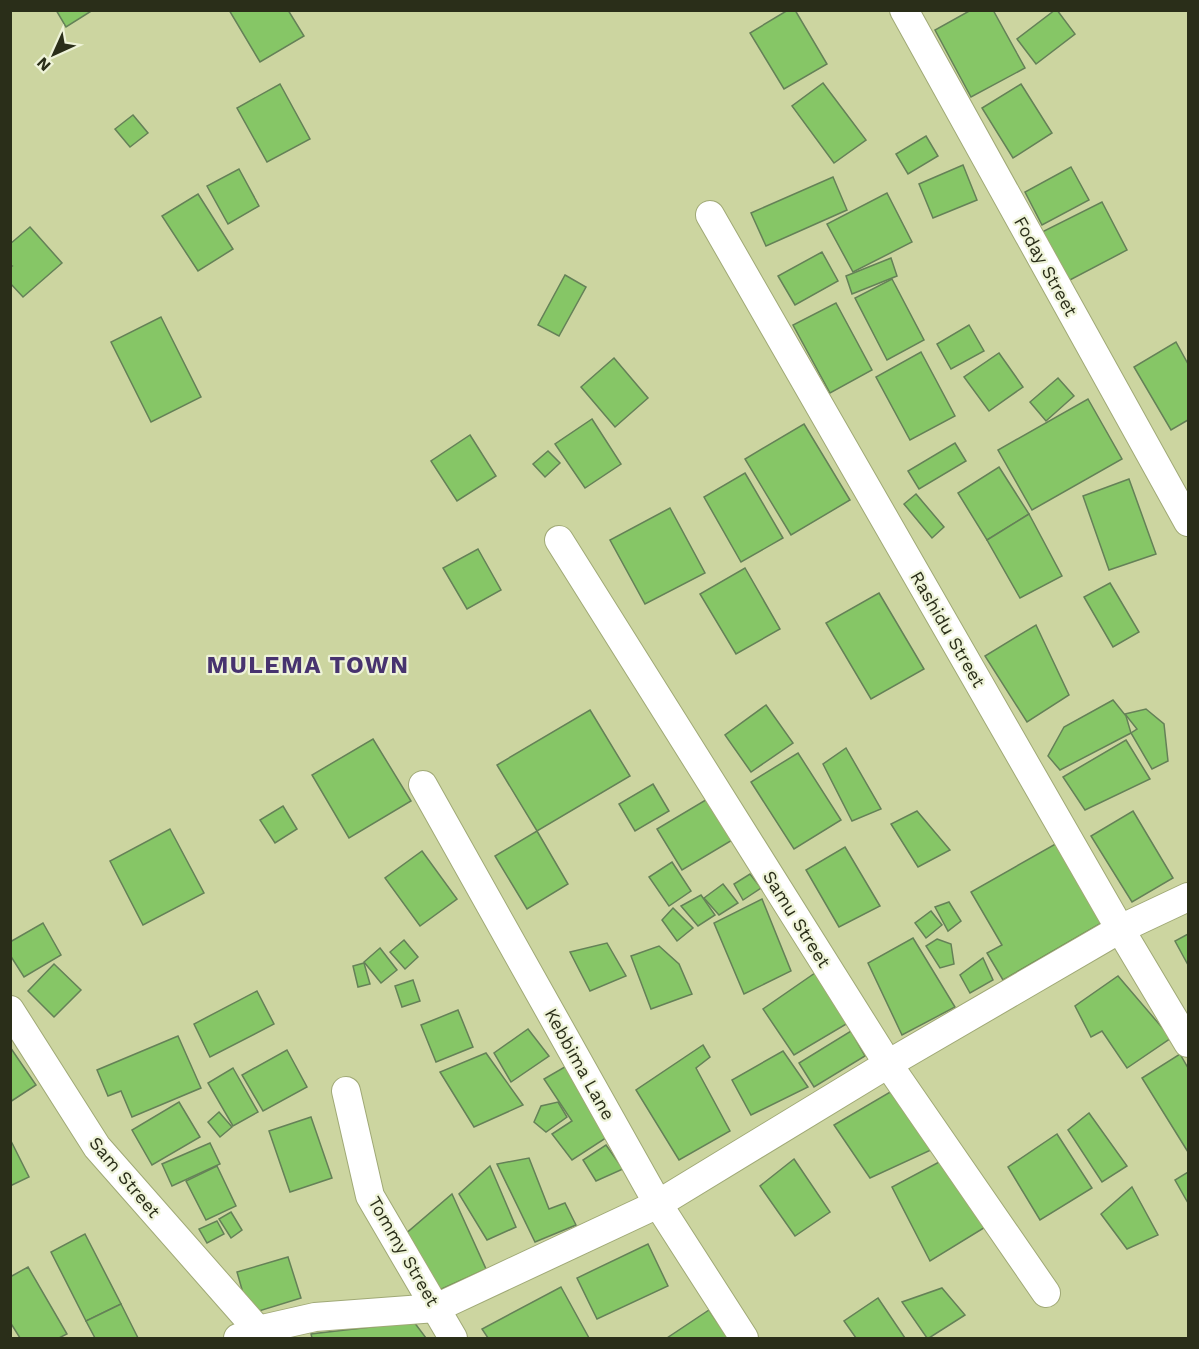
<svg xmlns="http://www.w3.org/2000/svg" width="1199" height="1349" font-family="'Work Sans',sans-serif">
<rect width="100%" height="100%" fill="#ccd5a0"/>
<g fill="#86c666" stroke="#648157" stroke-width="1.5">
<polygon points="56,10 93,10 66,27"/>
<polygon points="229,10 288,10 304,36 260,62"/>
<polygon points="788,10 795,10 827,64 784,89 750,33"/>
<polygon points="971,10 993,10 1025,68 971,97 935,30"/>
<polygon points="1055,10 1057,10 1075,34 1036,64 1017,39"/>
<polygon points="823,83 866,140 834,163 792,106"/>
<polygon points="280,84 310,139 267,162 237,108"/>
<polygon points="1021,84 1052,133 1013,158 982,108"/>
<polygon points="133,115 148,133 130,147 115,129"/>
<polygon points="926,136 938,156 908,174 896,154"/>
<polygon points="963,165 977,200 933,218 919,184"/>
<polygon points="1071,167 1089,200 1042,225 1025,192"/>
<polygon points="239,169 259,206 228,224 207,186"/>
<polygon points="833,177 847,210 766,246 751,213"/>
<polygon points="887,193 912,242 853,272 827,224"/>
<polygon points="198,194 233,249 198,271 162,216"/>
<polygon points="1102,202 1127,250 1068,281 1042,232"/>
<polygon points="30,227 62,263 23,297 10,283 10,267 12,266 10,265 10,244"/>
<polygon points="822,252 838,281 795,305 778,276"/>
<polygon points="891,258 897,276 852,294 846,276"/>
<polygon points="565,275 586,287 559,336 538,325"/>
<polygon points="892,279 924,340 887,360 855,298"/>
<polygon points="836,303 872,370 830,393 793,325"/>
<polygon points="161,317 201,397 151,422 111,342"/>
<polygon points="969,325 984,351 951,369 937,344"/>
<polygon points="1176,342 1188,364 1188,420 1171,430 1134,367"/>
<polygon points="921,352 955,416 910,440 876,377"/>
<polygon points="999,353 1023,387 989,411 964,377"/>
<polygon points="614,358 648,398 615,427 581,387"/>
<polygon points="1058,378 1074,396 1046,421 1030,402"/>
<polygon points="1088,399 1122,459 1032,510 998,450"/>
<polygon points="592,419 621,464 585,488 555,444"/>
<polygon points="804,424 850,500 791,535 745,459"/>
<polygon points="470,435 496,476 457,501 431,461"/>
<polygon points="955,443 966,461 919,489 908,471"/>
<polygon points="548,451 560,463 545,477 533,464"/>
<polygon points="999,467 1029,514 987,540 958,493"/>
<polygon points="745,473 783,538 741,562 704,497"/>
<polygon points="1129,479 1156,554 1109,570 1083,496"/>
<polygon points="916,494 944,527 932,538 904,504"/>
<polygon points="670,508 705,573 645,604 610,540"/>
<polygon points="1029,514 1062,576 1020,598 987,540"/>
<polygon points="478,549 501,590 467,609 443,568"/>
<polygon points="745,568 780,629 736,654 700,594"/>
<polygon points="1110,583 1139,632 1113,647 1084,597"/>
<polygon points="879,593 924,669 871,699 826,623"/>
<polygon points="1036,625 1069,695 1027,722 985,656"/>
<polygon points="1113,700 1126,716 1131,733 1060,770 1048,756 1064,727"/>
<polygon points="766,705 793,743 751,772 725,735"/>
<polygon points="1146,709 1164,724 1168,761 1152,769 1131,733 1137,729 1125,714"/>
<polygon points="590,710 630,776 537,831 497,765"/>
<polygon points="373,739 411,801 349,838 312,775"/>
<polygon points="1126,740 1150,779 1085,810 1063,777"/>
<polygon points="846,748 881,809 852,821 823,764"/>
<polygon points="798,753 841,820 794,849 751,782"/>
<polygon points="653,784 669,811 635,831 619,804"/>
<polygon points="709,798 734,839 682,870 657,829"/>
<polygon points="283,806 297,829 275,843 260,820"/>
<polygon points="917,811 950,850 918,867 891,824"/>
<polygon points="1133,811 1173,878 1132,902 1091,836"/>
<polygon points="170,829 204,893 143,925 110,861"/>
<polygon points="537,831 568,884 527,909 495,856"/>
<polygon points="1059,842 1105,921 1003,980 987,953 1002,945 971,892"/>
<polygon points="845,847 880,906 839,927 806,870"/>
<polygon points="422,851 457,899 420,926 385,878"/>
<polygon points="672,862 691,891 669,906 649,877"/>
<polygon points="750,874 761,888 743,900 734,884"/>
<polygon points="723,884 738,903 719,915 704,898"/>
<polygon points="701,895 715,915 698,926 681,906"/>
<polygon points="762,899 791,971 744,994 714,923"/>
<polygon points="949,902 961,921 948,931 935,907"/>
<polygon points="673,908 693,928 677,941 662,920"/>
<polygon points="931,911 942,925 926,938 915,923"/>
<polygon points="43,923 61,955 24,977 10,955 10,942"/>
<polygon points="1188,934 1188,965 1175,941"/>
<polygon points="913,938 955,1007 902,1035 868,963"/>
<polygon points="937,939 951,944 954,964 940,968 926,946"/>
<polygon points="404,940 418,957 405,969 390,952"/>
<polygon points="607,943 626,976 590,991 570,952"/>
<polygon points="659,946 679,964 692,994 651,1009 631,956"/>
<polygon points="380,948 397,970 381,983 364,962"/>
<polygon points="983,958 993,980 970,993 960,975"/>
<polygon points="364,963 370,984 358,987 353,966"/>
<polygon points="54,964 81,990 54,1017 28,991"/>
<polygon points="815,973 848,1023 794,1055 763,1009"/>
<polygon points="1118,976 1171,1038 1127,1068 1102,1031 1091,1037 1075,1006"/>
<polygon points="413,980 420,1001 402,1007 395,986"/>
<polygon points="257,991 274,1024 210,1057 194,1024"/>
<polygon points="458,1010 473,1047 436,1062 421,1025"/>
<polygon points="528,1029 549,1056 511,1082 494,1053"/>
<polygon points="851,1031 865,1056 814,1087 799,1063"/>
<polygon points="178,1036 201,1088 132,1117 121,1091 108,1096 97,1070"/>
<polygon points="703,1045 710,1057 696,1068 730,1131 679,1160 636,1090"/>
<polygon points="10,1047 36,1085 10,1102"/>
<polygon points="287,1050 307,1087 263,1111 242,1075"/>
<polygon points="783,1051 808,1087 751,1115 732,1080"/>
<polygon points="486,1053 523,1105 474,1127 440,1072"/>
<polygon points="1180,1054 1188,1068 1188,1152 1142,1078"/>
<polygon points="575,1061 612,1134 572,1160 552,1134 572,1121 544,1079"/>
<polygon points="233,1068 258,1112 233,1126 208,1083"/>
<polygon points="897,1088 931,1150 870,1178 834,1125"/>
<polygon points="179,1102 200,1137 152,1165 132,1130"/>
<polygon points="558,1102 567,1117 546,1132 534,1122 541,1106"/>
<polygon points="219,1112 232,1127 220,1137 208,1122"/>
<polygon points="1089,1113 1127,1166 1102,1182 1068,1130"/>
<polygon points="311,1117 332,1178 290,1192 269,1131"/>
<polygon points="1057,1134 1092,1188 1040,1220 1008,1167"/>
<polygon points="10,1139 29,1177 10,1186"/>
<polygon points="210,1143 220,1164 172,1186 162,1164"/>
<polygon points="606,1145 623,1169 596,1181 583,1160"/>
<polygon points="529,1158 549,1209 565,1203 576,1225 535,1242 497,1164"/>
<polygon points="794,1159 830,1212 795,1236 760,1186"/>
<polygon points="941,1161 987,1226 930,1261 892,1187"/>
<polygon points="217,1166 236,1206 206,1220 186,1181"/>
<polygon points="490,1166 516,1227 487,1240 459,1194"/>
<polygon points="1188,1172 1188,1203 1175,1180"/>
<polygon points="1132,1187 1158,1235 1127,1249 1101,1214"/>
<polygon points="452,1194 486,1269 435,1292 403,1236"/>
<polygon points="231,1212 242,1230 231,1238 219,1219"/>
<polygon points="217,1221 224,1234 207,1243 199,1229"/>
<polygon points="85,1234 121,1304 86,1321 51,1252"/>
<polygon points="648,1244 668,1286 597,1319 577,1278"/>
<polygon points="288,1257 301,1298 249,1314 237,1272"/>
<polygon points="28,1267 67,1334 59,1338 20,1338 10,1322 10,1277"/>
<polygon points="561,1287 589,1338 488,1338 482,1329"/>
<polygon points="942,1288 965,1315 929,1338 927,1338 902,1302"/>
<polygon points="878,1298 905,1338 856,1338 844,1321"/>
<polygon points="121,1304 138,1338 95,1338 86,1321"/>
<polygon points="709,1310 728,1338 667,1338"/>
<polygon points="414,1322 426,1338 312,1338 311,1334"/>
</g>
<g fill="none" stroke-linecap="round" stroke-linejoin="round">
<defs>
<g id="street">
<polyline points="904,10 1188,522"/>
<polyline points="710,215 1120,929 1188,1043"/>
<polyline points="559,540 888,1064 1046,1293"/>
<polyline points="423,785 658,1204 744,1338"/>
<polyline points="10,1010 97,1147 258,1330"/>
<polyline points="346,1091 370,1196 453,1338"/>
<polyline points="238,1338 258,1330 315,1317 436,1308 658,1204 888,1064 1120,929 1188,897"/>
</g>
</defs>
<use href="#street" stroke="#a0a976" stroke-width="30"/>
<use href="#street" stroke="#fff" stroke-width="28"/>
</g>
<g text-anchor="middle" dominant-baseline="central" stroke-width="4.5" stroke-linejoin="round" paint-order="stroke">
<g font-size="18" fill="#2a2e19" stroke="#eef3d8">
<text transform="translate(1046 266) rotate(61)">Foday Street</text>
<text transform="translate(948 629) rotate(60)">Rashidu Street</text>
<text transform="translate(797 919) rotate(58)">Samu Street</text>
<text transform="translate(580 1064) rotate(61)">Kebbima Lane</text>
<text transform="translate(125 1177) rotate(50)">Sam Street</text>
<text transform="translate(404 1251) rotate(60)">Tommy Street</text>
</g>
<g font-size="24" font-weight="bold" letter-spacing="1.5" fill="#47336f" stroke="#eef3d8">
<text x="308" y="665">MULEMA TOWN</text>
</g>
</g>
<rect width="1199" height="1349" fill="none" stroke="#2a2e19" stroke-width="24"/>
<g transform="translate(54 54) rotate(225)" stroke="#eef3d8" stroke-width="4.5" paint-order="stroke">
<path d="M0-4.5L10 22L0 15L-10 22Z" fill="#2a2e19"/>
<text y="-9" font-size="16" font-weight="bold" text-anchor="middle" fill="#2a2e19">N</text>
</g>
</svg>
